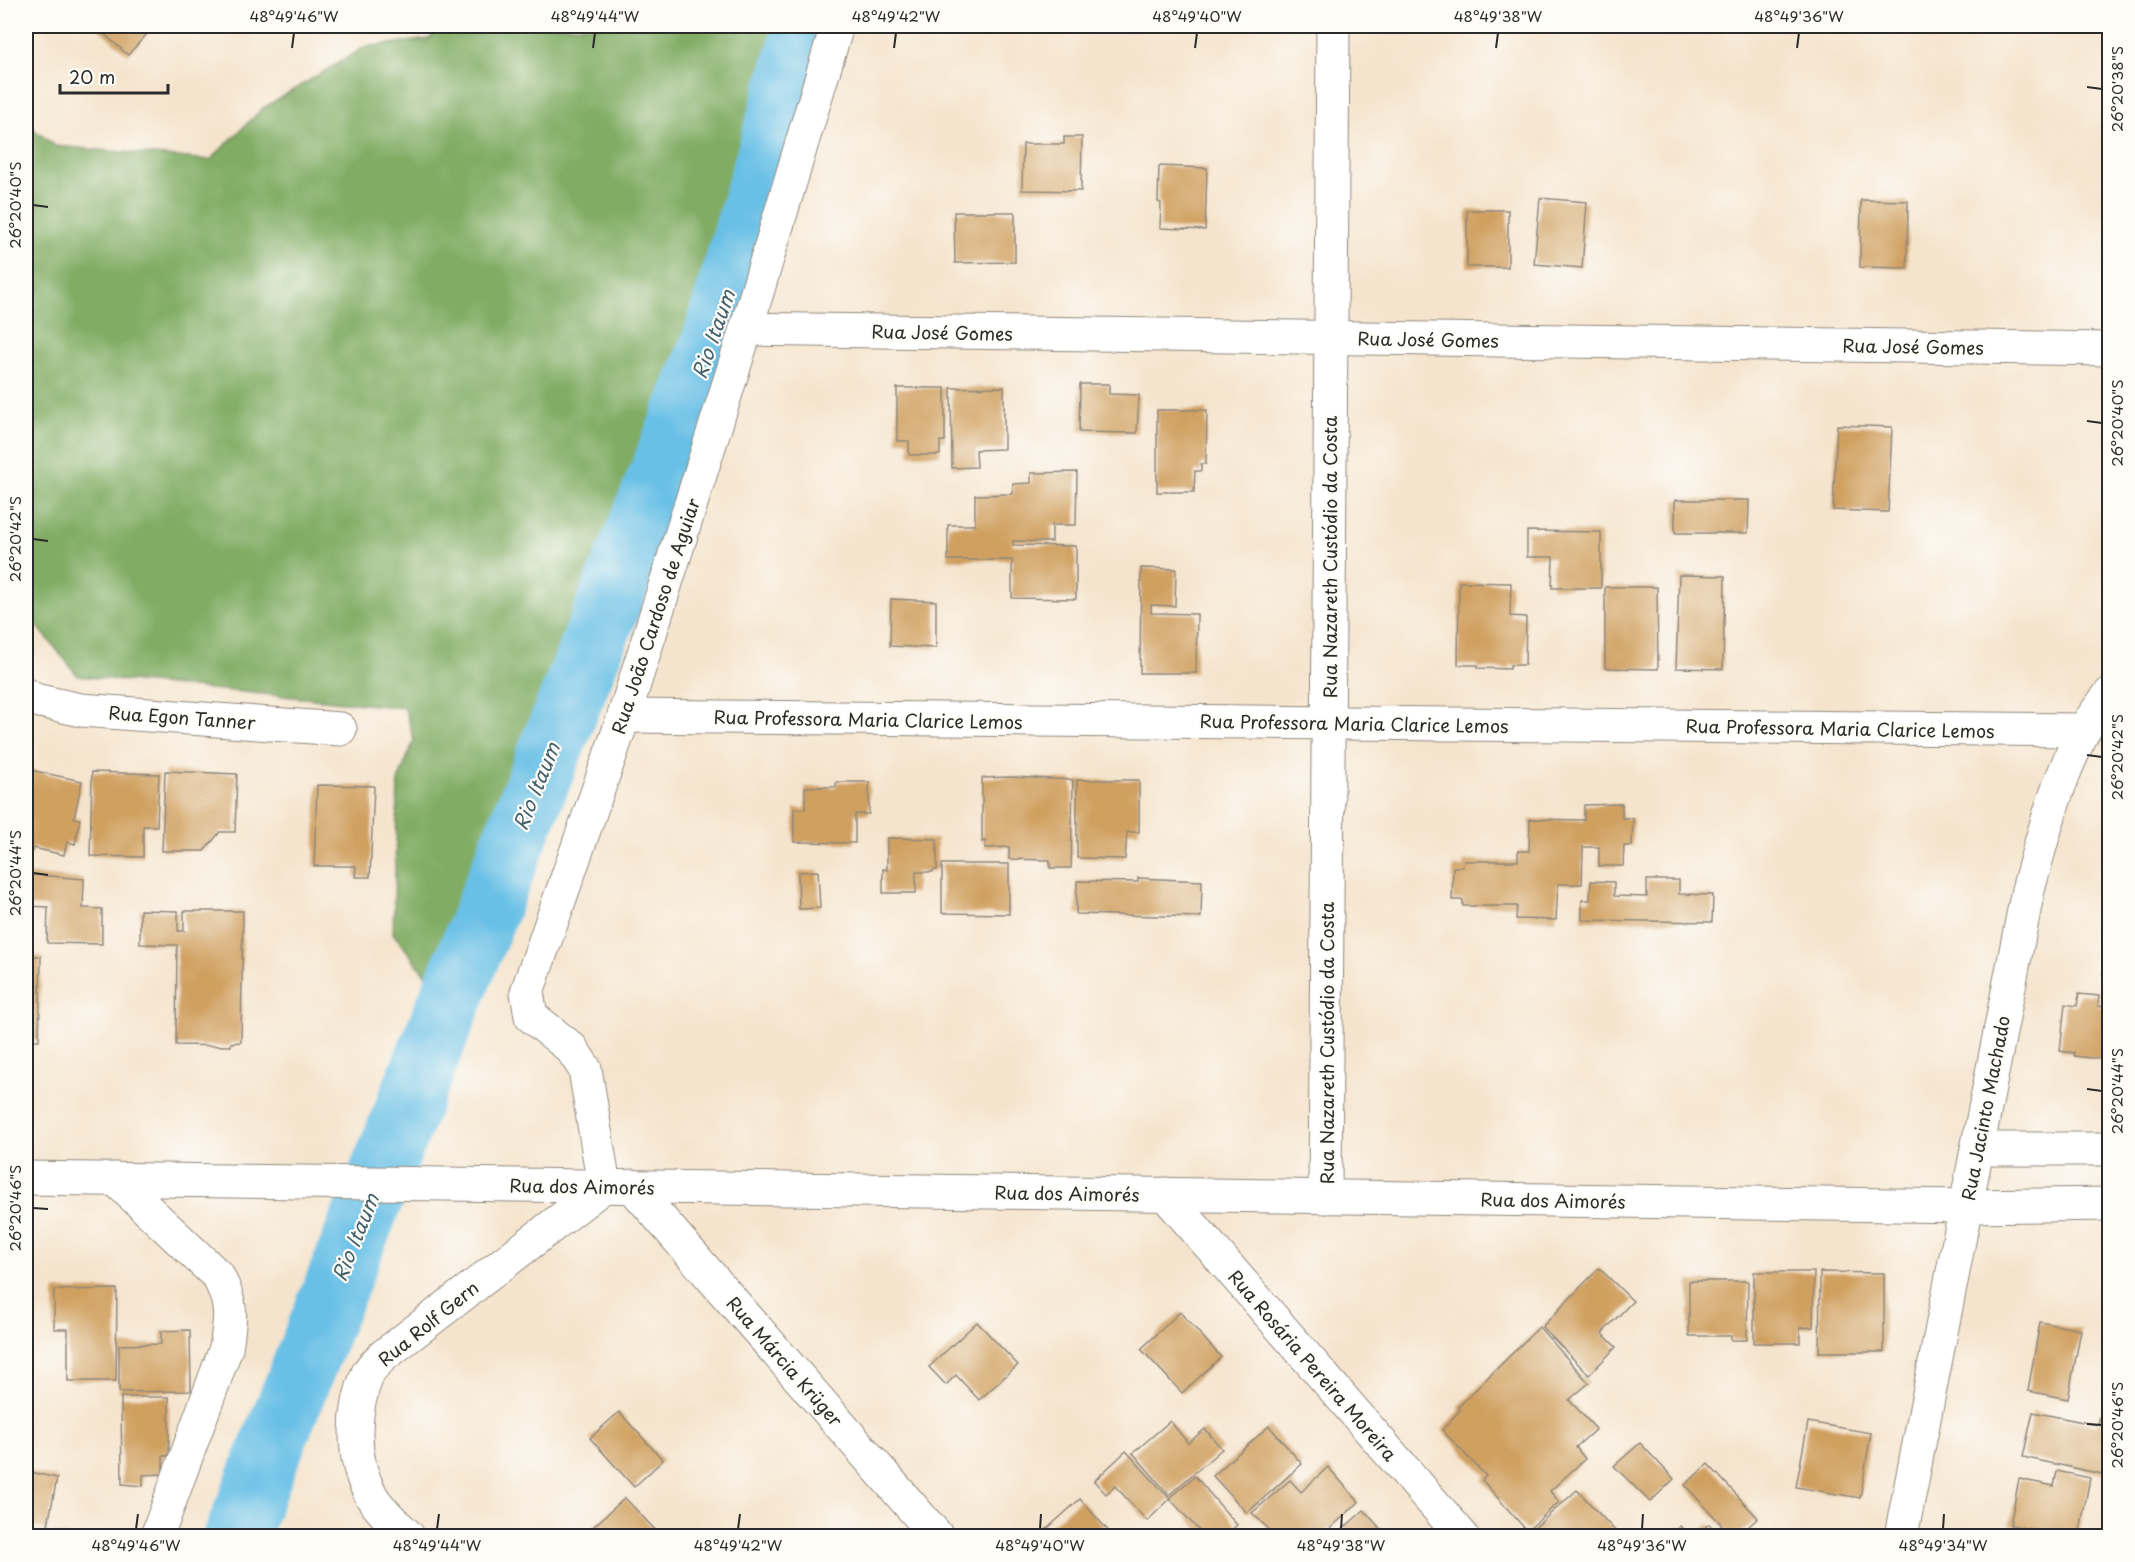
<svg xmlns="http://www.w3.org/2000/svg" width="2135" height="1562" font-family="'Playpen Sans',sans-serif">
<rect width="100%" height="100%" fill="#fdfcf7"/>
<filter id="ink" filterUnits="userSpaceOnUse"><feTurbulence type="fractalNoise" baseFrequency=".0167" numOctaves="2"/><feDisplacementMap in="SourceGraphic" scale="12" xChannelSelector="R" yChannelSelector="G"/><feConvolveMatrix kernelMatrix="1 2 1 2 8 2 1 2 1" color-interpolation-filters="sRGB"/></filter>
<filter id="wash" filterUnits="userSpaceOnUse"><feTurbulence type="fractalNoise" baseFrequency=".008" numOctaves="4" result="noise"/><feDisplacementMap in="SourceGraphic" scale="24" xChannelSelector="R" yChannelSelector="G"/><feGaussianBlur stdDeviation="1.35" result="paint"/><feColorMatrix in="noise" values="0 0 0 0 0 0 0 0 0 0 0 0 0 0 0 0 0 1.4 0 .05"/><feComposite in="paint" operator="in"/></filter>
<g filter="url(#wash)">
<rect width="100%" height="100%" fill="#f5e4cd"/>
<polygon fill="#80ac64" stroke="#566c48" stroke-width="1.5" points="442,26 791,26 716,277 674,391 632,518 536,741 479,889 463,894 432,983 393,933 398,781 414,740 405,708 78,676 26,612 26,123 55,146 210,160 263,108 365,47 429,39"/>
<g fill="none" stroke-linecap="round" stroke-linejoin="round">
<polyline stroke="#69c0e6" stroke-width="64" points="236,1536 713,344 806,26"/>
</g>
<g id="blocks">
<g fill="#d0a061">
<polygon points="95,26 154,26 128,55"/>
<polygon points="1064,137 1082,137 1081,191 1022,190 1023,144 1064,144"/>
<polygon points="1159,166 1207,168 1205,230 1160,228 1161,203 1158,202"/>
<polygon points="1540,198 1587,202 1582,268 1534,264"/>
<polygon points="1861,200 1908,201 1907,268 1860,267"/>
<rect x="1467" y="210" width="41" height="57"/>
<polygon points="954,212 1015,212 1015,262 955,263"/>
<polygon points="1080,384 1109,384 1109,394 1139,395 1137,433 1079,432"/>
<polygon points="1004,387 1004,449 976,450 977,467 952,468 951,388"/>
<polygon points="897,388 945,388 945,441 940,441 940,455 909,455 909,441 897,441"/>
<polygon points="1157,410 1207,410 1206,464 1201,464 1201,471 1195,471 1194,492 1157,492"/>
<polygon points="1837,425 1892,427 1888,512 1833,510"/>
<polygon points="1077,472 1076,525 1052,525 1052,542 1013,541 1013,545 1076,546 1076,599 1012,598 1012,560 948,560 948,525 975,525 975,495 1013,494 1013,484 1031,483 1031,473"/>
<polygon points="1675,500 1749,500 1748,533 1675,533"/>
<polygon points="1527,531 1601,532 1601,588 1552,588 1553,557 1527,557"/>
<polygon points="1141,568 1176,569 1175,606 1151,605 1151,613 1197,614 1196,673 1140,673"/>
<polygon points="1679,575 1725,576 1723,669 1676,668"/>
<polygon points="1459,582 1511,583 1510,616 1526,617 1525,665 1510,665 1510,669 1478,668 1478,665 1458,665"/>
<polygon points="1605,587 1657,587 1658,669 1605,668"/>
<polygon points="891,599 936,601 936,648 890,646"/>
<polygon points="26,769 82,781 74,818 80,819 75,844 67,842 64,855 33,848 32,853 26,851"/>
<polygon points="165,771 237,774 235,832 220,832 204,851 162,851"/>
<polygon points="92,772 159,774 157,826 143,826 143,857 90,856"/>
<polygon points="1010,777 1073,780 1071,868 1050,868 1050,860 1009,859 1009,847 985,848 985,841 982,842 982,778"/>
<polygon points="1077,780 1139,780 1139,832 1127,832 1125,859 1077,858"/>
<polygon points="836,782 869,782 869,814 855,814 855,843 794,842 794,808 805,809 805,787 836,787"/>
<polygon points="317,785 374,786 370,877 355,877 356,866 314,866"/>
<polygon points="1622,804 1622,818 1633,818 1632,846 1624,846 1623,866 1599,866 1599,847 1583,847 1582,884 1558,884 1556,920 1516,919 1517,906 1463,906 1463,900 1452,900 1453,867 1463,867 1464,861 1518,861 1518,851 1529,851 1530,819 1584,820 1584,805"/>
<polygon points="887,838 937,839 937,870 933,870 933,872 916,872 916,893 883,893 883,869 887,870"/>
<polygon points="942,864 1009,864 1009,914 942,913"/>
<polygon points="818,871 820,908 799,909 798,872"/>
<polygon points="26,874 84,879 83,908 102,909 102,944 47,943 48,907 26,906"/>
<polygon points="1138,878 1202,881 1201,917 1076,914 1077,881 1138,882"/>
<polygon points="1647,880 1679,880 1679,894 1713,895 1712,922 1582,920 1582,900 1590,900 1591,881 1614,882 1614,896 1647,897"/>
<polygon points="140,910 178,911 178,931 184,931 184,911 243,911 241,1042 231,1043 231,1046 176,1045 177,945 140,944"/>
<polygon points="2108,931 2110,931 2110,975 2103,975"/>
<polygon points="26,956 41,956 39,1040 26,1040"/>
<polygon points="2079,994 2099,996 2098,1006 2106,1007 2101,1059 2074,1056 2074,1053 2060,1051 2065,1004 2077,1006"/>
<polygon points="1599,1268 1633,1301 1602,1333 1616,1347 1589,1375 1542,1327"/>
<polygon points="1754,1272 1814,1272 1813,1327 1800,1328 1800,1343 1754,1343"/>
<polygon points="1820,1272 1884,1273 1884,1352 1819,1352"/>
<polygon points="1689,1281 1748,1281 1747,1340 1731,1340 1731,1336 1689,1336"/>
<polygon points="117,1289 116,1381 68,1381 68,1329 54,1329 54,1290"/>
<polygon points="1180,1312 1221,1357 1182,1393 1141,1349"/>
<polygon points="977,1322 1018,1365 979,1400 956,1375 946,1385 929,1367"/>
<polygon points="2040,1322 2081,1330 2068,1399 2028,1391"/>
<polygon points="1539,1327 1589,1383 1569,1400 1596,1429 1576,1447 1585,1459 1550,1491 1559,1502 1527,1531 1482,1480 1486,1476 1442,1430 1460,1410 1458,1407"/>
<polygon points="190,1330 191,1391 119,1392 119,1345 161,1344 161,1331"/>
<polygon points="121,1397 169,1397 169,1456 163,1456 163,1474 143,1475 143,1486 122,1484"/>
<polygon points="619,1412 663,1460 634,1487 590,1438"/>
<polygon points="2033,1412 2098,1425 2101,1412 2110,1414 2110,1438 2102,1474 2023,1457"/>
<polygon points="1170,1421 1188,1443 1205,1429 1222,1449 1169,1495 1133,1453"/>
<polygon points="1808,1422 1871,1433 1860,1498 1796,1487"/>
<polygon points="1269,1426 1302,1464 1247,1513 1213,1476"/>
<polygon points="1640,1443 1674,1479 1650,1502 1614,1466"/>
<polygon points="1126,1451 1169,1498 1195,1476 1237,1525 1225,1536 1204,1536 1170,1499 1147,1521 1115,1486 1106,1494 1094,1481"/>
<polygon points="1708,1464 1758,1518 1738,1536 1732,1536 1685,1485"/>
<polygon points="1328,1467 1359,1502 1325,1533 1327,1536 1276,1536 1252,1513 1290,1480 1301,1492"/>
<polygon points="26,1471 57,1478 47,1530 26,1525"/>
<polygon points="2057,1471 2090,1478 2079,1536 2062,1533 2061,1535 2010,1525 2019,1479 2054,1486"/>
<polygon points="1577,1490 1620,1536 1534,1536 1530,1532"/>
<polygon points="625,1498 661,1536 583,1536"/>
<polygon points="1080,1499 1112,1535 1039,1536"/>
<polygon points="1364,1510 1387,1536 1335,1536"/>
<polygon points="1709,1524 1721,1536 1695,1536"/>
<polygon points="1680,1526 1690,1536 1669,1536"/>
<polygon points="29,1530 67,1535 67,1536 26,1536 26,1532 28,1532"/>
</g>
</g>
</g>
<g filter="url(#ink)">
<use href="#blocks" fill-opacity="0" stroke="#90887c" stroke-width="1.5"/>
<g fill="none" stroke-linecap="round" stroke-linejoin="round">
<defs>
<g id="minor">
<polyline points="746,329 2110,349"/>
<polyline points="26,695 35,700 81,710 340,729"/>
<polyline points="624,716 2084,730"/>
<polyline points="1977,1149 2110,1149"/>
<path d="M115,1179L218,1276C233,1305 231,1317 226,1348L157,1536"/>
<polyline points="632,1186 937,1536"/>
<polyline points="1165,1194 1462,1536"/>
<polyline points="1325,1197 1333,26"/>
<polyline points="1966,1206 2110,1204"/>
<path d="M408,1536C396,1524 379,1510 371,1495C351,1459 352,1411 368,1373C371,1367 378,1361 383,1356L604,1186L585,1069L571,1048L531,1016L527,992L624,716L746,329L837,26"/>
</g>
<g id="tertiary">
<polyline points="26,1178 1966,1206"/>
<path d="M1901,1536L2028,890C2043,836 2056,782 2083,732C2090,719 2101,706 2110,694"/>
</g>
</defs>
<use href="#minor" stroke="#90887c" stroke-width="35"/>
<use href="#tertiary" stroke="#90887c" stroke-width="35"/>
<use href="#minor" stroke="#fff" stroke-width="33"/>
<use href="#tertiary" stroke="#fff" stroke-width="33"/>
</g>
</g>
<path fill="none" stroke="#2b2b2b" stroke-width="2" d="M292,48L294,33M593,48L595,33M894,48L896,33M1195,48L1197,33M1496,48L1498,33M1797,48L1799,33M2087,87L2102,89M33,205L48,207M2087,421L2102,423M33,539L48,541M2087,755L2102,757M33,873L48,875M2087,1089L2102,1091M33,1208L48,1209M2087,1424L2102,1425M136,1529L138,1514M437,1529L439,1514M738,1529L740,1514M1040,1529L1041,1514M1341,1529L1342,1514M1642,1529L1643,1514M1943,1529L1944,1514"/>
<g text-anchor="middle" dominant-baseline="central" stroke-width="4.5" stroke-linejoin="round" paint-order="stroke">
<g font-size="18" fill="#2b2b2b" stroke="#fdfcf7">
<text transform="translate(942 332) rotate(1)">Rua José Gomes</text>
<text transform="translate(1428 339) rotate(1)">Rua José Gomes</text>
<text transform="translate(1913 346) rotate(1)">Rua José Gomes</text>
<text transform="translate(1329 557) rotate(-90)">Rua Nazareth Custódio da Costa</text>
<text transform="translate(655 616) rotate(-72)">Rua João Cardoso de Aguiar</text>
<text transform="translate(182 717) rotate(4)">Rua Egon Tanner</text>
<text transform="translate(868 719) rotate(1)">Rua Professora Maria Clarice Lemos</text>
<text transform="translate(1354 723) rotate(1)">Rua Professora Maria Clarice Lemos</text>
<text transform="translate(1840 728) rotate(1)">Rua Professora Maria Clarice Lemos</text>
<text transform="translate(1326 1043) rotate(-90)">Rua Nazareth Custódio da Costa</text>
<text transform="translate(1985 1108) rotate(-79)">Rua Jacinto Machado</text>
<text transform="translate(582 1186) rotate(1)">Rua dos Aimorés</text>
<text transform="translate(1067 1193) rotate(1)">Rua dos Aimorés</text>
<text transform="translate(1553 1200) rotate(1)">Rua dos Aimorés</text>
<text transform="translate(428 1323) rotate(-39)">Rua Rolf Gern</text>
<text transform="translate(785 1361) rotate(49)">Rua Márcia Krüger</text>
<text transform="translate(1313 1365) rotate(49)">Rua Rosária Pereira Moreira</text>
</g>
<g font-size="20" font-style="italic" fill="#415f6c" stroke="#fdfcf7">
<text transform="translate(713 334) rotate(-71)">Rio Itaum</text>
<text transform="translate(536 786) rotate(-68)">Rio Itaum</text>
<text transform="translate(355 1237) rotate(-68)">Rio Itaum</text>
</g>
</g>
<rect width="2135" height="1562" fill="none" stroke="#fdfcf7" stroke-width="66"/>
<path d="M60 84v9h108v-9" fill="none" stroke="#2b2b2b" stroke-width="3"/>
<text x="69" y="84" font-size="18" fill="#2b2b2b" stroke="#fdfcf7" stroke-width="4.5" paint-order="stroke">20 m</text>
<rect x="33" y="33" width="2069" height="1496" fill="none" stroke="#2b2b2b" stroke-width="2"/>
<g font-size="15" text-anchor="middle" fill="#2b2b2b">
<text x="294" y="22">48°49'46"W</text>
<text x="595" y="22">48°49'44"W</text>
<text x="896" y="22">48°49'42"W</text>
<text x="1197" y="22">48°49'40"W</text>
<text x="1498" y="22">48°49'38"W</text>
<text x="1799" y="22">48°49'36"W</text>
<text transform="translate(2118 89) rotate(-90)" y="5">26°20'38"S</text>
<text transform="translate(16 205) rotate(-90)" y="5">26°20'40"S</text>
<text transform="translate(2118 423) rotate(-90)" y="5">26°20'40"S</text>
<text transform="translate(16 539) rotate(-90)" y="5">26°20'42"S</text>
<text transform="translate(2118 757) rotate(-90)" y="5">26°20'42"S</text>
<text transform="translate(16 873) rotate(-90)" y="5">26°20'44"S</text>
<text transform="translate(2118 1091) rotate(-90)" y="5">26°20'44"S</text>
<text transform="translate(16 1208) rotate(-90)" y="5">26°20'46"S</text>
<text transform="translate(2118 1425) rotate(-90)" y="5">26°20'46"S</text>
<text x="136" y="1551">48°49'46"W</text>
<text x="437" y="1551">48°49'44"W</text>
<text x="738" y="1551">48°49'42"W</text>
<text x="1040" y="1551">48°49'40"W</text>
<text x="1341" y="1551">48°49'38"W</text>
<text x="1642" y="1551">48°49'36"W</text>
<text x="1943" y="1551">48°49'34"W</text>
</g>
</svg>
